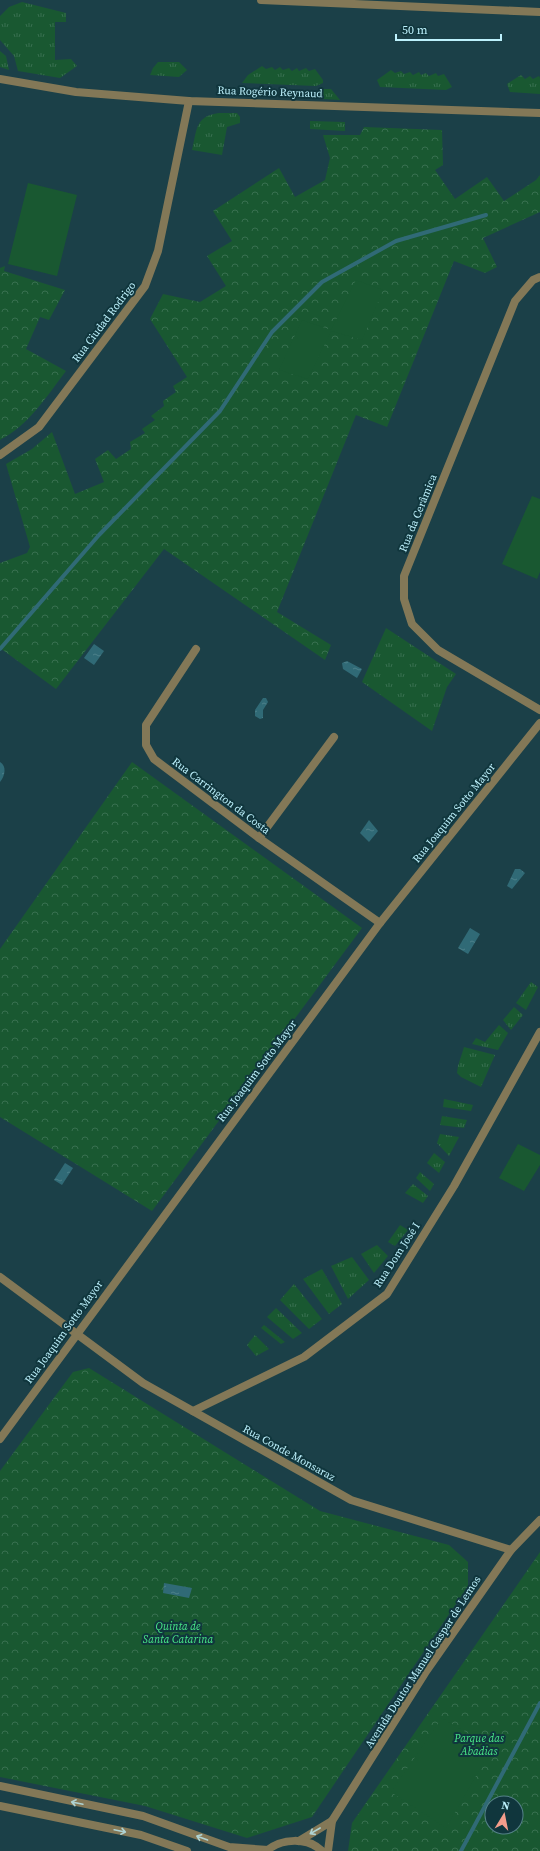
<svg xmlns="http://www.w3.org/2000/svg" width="540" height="1851" font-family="'Source Serif 4',serif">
<defs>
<pattern id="grass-tufts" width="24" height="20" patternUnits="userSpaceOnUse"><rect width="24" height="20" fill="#195831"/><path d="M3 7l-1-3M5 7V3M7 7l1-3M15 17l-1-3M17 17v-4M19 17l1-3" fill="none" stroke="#387050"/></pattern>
<pattern id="park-crowns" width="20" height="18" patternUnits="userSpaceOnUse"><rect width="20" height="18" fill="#195831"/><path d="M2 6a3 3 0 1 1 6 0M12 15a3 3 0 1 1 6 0" fill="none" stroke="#387050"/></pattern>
<pattern id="water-ripples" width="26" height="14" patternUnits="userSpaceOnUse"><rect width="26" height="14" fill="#306a76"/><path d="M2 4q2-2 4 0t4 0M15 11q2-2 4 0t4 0" fill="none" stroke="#4c808a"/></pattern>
</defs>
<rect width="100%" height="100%" fill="#1b4048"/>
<g fill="url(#grass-tufts)">
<polygon points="22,2 66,13 66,22 55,22 55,60 71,59 77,66 60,78 18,71 14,56 0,40 0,16 9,7"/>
<polygon points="0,51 6,56 9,70 0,67"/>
<polygon points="158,62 179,62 187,70 179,77 150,75 153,68"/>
<polygon points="262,66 266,69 272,67 275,70 280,67 283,70 289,68 292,71 297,68 299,71 306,68 309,71 315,69 323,80 323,83 316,86 242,83 248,75"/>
<polygon points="391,70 395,73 401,71 404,74 410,72 413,75 419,72 421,75 426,73 429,76 436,73 438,76 444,74 452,87 446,90 380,87 377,80"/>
<polygon points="521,75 525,79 530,76 533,79 539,76 540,78 540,94 510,92 507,84"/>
<polygon points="318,89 331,89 340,100 322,99"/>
<path d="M219,113H237L240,117V123L227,127L222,155L192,150C197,130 195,116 219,113Z"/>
<polygon points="310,121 345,122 345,131 310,129"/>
<polygon points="386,628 456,674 447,687 432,731 362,682"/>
<polygon points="531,982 538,987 526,1010 516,1003"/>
<polygon points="514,1007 523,1015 511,1030 503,1020"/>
<polygon points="499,1025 508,1033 498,1050 472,1044 476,1038 485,1042"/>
<polygon points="464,1047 495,1055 481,1087 461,1077 457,1073 458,1066"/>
<polygon points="444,1099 473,1105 471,1111 443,1107"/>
<polygon points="442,1116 467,1120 464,1128 440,1125"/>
<polygon points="440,1134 459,1137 449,1156 437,1143"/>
<polygon points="434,1153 445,1162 439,1173 427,1163"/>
<polygon points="420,1172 434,1184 430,1191 416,1178"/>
<polygon points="413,1184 428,1196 423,1203 405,1193"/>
<polygon points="400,1225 408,1230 395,1246 388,1242"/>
<polygon points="377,1245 388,1256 374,1273 361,1254"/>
<polygon points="352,1257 369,1280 348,1299 331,1266"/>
<polygon points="322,1269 342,1304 329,1314 303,1279"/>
<polygon points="294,1284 322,1319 309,1329 280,1300"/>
<polygon points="276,1308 302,1333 293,1339 267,1317"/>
<polygon points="264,1325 285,1342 281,1344 261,1328"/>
<polygon points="255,1335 269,1349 256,1356 247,1345"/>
</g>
<g fill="url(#park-crowns)" fill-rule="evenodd">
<polygon points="364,127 442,130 443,165 435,170 455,199 487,177 504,201 536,180 540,175 540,212 483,238 497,267 485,273 454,261 387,427 356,415 277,612 331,645 325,660 164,549 56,689 0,648 0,563 27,553 30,547 6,464 32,449 52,432 75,494 104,482 95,459 108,450 116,459 131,449 130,442 145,433 142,429 155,420 151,416 164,406 163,401 176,392 173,386 187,377 150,319 163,294 200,302 226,286 207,256 232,241 213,211 279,168 295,197 325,180 330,158 323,135 360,135"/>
<path d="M5,266L4,271L65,290L49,320L40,317L26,349L66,371C47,396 29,425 0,440V268Z"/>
<polygon points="132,762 362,928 152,1211 0,1117 0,949"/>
<polygon points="89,1368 320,1511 449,1545 468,1562 468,1586 312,1817 247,1838 145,1806 0,1777 0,1471 73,1372"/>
<path d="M540,1552V1851H348L352,1823ZM492,1803H516V1827H492Z"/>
</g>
<g fill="#195831">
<polygon points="28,183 77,195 57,276 8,264"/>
<polygon points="356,280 383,290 362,340 331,331 308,379 279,370 302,320 331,330"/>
<polygon points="532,496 540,499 540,572 537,579 502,564"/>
<polygon points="518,1144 540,1155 540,1165 524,1191 499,1178"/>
<polygon points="442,1718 492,1748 446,1828 391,1792"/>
</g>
<g fill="url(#water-ripples)">
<polygon points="94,644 104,651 94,665 84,658"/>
<polygon points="347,661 362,669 357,678 343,669 342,663"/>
<polygon points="263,698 266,698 268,702 263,710 263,718 260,719 255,716 255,710"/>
<path d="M0,762C7,766 5,776 0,782Z"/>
<polygon points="369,820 378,831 369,842 360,833"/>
<polygon points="515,869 520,869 525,873 512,889 507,886"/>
<polygon points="470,928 480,934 468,954 458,948"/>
<polygon points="65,1163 73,1168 62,1185 54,1180"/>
<polygon points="164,1583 192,1588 189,1598 163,1593"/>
</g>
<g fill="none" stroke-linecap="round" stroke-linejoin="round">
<g stroke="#306a76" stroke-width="4">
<polyline points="0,649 99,535 220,411 272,332 322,282 396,241 486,215"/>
<polyline points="461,1851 540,1703"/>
</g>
<g stroke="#837857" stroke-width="8">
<polyline points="0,79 76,92 189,101 540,113"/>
<polyline points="540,277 533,280 515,301 404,576 404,599 412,624 438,650 540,710"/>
<polyline points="0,455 39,427 145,286 158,251 189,101"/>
<polyline points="196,649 146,725 146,745 154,759 259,838 380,923"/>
<polyline points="259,838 334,737"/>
<polyline points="0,1277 143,1383 351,1500 511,1550"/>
<polyline points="193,1411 304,1357 387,1294 454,1186 540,1032"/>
<polyline points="0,1439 380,923 540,723"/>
</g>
<g stroke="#837857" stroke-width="8">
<polyline points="261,0 540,12"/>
<polyline points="0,1786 143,1816 229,1847 268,1850"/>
<polyline points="0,1806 141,1835 187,1851"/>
<polyline points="299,1841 332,1821 425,1673 511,1550 540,1520"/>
<path d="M266,1851C282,1838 307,1837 322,1851"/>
<polyline points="328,1851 332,1821"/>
</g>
</g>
<defs><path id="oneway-shaft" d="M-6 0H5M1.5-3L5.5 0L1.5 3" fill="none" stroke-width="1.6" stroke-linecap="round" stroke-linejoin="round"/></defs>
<g stroke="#aed3d3">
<use href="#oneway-shaft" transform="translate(77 1803) rotate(-168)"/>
<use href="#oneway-shaft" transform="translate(120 1831) rotate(12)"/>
<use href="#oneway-shaft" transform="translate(315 1831) rotate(150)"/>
<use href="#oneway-shaft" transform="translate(202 1838) rotate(-160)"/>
</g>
<g text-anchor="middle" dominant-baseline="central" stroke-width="4" stroke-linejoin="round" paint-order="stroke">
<g font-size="11" fill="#bdf1fc" stroke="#10363d">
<text transform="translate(270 92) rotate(2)">Rua Rogério Reynaud</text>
<text transform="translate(104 322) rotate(-53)">Rua Ciudad Rodrigo</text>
<text transform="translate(418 513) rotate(-68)">Rua da Cerâmica</text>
<text transform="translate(221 796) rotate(37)">Rua Carrington da Costa</text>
<text transform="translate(454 813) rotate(-51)">Rua Joaquim Sotto Mayor</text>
<text transform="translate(257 1071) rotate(-53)">Rua Joaquim Sotto Mayor</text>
<text transform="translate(397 1255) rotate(-57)">Rua Dom José I</text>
<text transform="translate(64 1332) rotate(-54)">Rua Joaquim Sotto Mayor</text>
<text transform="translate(289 1453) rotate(29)">Rua Conde Monsaraz</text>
<text transform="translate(423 1662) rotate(-57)">Avenida Doutor Manuel Gaspar de Lemos</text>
</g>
<g font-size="11" font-style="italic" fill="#49e888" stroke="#10363d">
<text x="178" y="1626">Quinta de<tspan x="178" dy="13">Santa Catarina</tspan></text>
<text x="479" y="1738">Parque das<tspan x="479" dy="13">Abadias</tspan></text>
</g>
</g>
<g transform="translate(504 1815) rotate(10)"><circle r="19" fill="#10363d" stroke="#558189"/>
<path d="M0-3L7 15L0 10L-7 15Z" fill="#f49d8b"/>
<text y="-6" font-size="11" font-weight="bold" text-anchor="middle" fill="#bdf1fc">N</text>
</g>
<path d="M396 34v6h105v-6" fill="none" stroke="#bdf1fc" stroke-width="2"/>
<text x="402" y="34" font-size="12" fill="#bdf1fc" stroke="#10363d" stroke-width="3" paint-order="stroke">50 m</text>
</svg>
